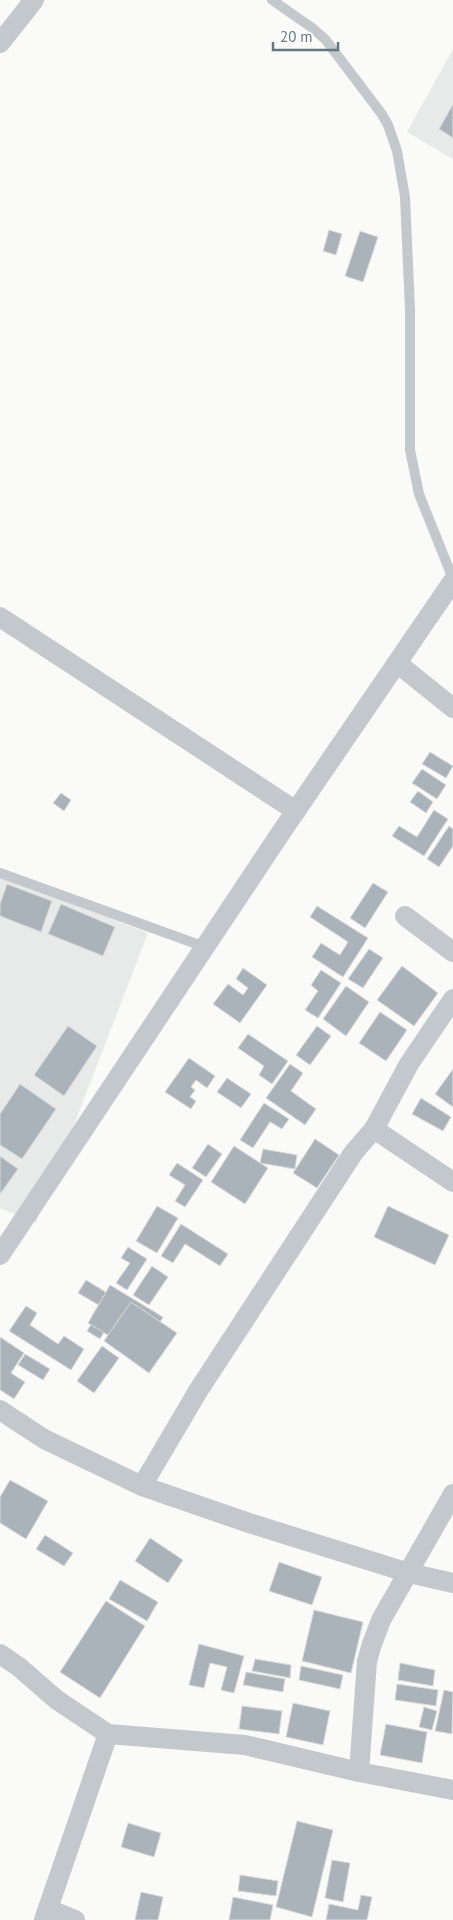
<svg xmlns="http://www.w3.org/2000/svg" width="453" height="1920" font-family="'PT Sans',sans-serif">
<rect width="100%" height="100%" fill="#fafaf8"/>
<g fill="#e8e9e9">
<polygon points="453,49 453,159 407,132"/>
<polygon points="0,876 148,933 36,1223 0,1208"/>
</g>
<g fill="#aab3b9" stroke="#dcdcda">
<polygon points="453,104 453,138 439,129"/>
<polygon points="329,230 342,234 336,255 323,251"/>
<polygon points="360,231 378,237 363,282 345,276"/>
<polygon points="430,752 453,766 446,778 422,764"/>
<polygon points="422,769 446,785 437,799 412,783"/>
<polygon points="418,791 433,802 426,813 410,802"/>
<polygon points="61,793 71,800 64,811 53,803"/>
<polygon points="434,810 448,819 424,856 392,836 399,826 417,837"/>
<polygon points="449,826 453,829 453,846 439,867 427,859"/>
<polygon points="373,883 388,892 365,928 350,918"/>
<polygon points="7,884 52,901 41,932 0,916 0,904"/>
<polygon points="61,904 115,927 103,956 48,934"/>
<polygon points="317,906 368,938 343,977 312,957 321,943 340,955 348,942 310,917"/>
<polygon points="369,949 383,958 363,988 348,979"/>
<polygon points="402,966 438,993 414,1026 377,1000"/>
<polygon points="243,968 267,985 240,1023 213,1004 228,984 243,995 248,988 236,979"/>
<polygon points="321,970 341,983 318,1018 305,1010 318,991 311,985"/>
<polygon points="346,986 369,1002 346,1036 323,1019"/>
<polygon points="380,1012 407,1030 386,1061 359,1043"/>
<polygon points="68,1026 97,1046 64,1096 34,1075"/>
<polygon points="317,1026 331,1036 310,1065 296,1055"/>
<polygon points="248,1034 288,1061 272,1084 259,1075 264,1066 238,1048"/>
<polygon points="189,1058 215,1076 207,1088 196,1080 191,1087 195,1090 190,1097 196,1101 191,1109 165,1092"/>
<polygon points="290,1064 303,1073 291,1091 316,1109 305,1125 266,1098"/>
<polygon points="453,1069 453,1107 435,1094"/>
<polygon points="227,1078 251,1094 241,1108 217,1092"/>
<polygon points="20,1084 56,1109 22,1159 0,1145 0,1114"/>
<polygon points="421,1098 451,1117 443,1131 412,1114"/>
<polygon points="264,1103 289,1119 282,1129 270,1122 253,1148 240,1140"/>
<polygon points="315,1139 339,1155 317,1188 293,1173"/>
<polygon points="208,1144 222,1154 206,1177 192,1168"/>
<polygon points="234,1146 268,1168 245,1204 211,1182"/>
<polygon points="263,1149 297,1155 295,1169 260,1163"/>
<polygon points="0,1156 18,1169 0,1194"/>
<polygon points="177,1163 203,1180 185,1207 175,1201 185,1185 169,1175"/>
<polygon points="157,1206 178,1218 157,1253 136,1241"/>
<polygon points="388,1206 449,1235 435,1265 374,1237"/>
<polygon points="181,1224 228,1254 220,1266 185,1244 173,1263 161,1256"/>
<polygon points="128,1247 147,1259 127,1290 116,1283 130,1263 121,1258"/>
<polygon points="152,1266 168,1277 149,1305 133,1295"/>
<polygon points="86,1280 122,1302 100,1339 87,1331 102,1307 78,1293"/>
<polygon points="110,1285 163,1317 141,1355 88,1323"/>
<polygon points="131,1302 177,1333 149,1373 104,1341"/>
<polygon points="26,1306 37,1313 30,1325 58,1344 64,1336 84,1349 71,1370 9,1331"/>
<polygon points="0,1337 24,1353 11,1373 25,1382 14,1399 0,1390"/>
<polygon points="102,1346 119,1358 94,1393 77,1381"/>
<polygon points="25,1354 50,1369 43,1380 18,1365"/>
<polygon points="10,1480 48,1501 26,1539 0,1523 0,1497"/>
<polygon points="45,1535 73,1553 64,1566 36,1549"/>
<polygon points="150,1538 183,1560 168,1583 135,1561"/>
<polygon points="279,1562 322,1577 312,1605 269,1591"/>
<polygon points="120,1580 158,1602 147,1621 109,1599"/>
<polygon points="106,1601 145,1626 100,1698 60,1672"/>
<polygon points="314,1610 363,1622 351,1673 302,1661"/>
<polygon points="199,1644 244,1656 234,1693 221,1690 227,1667 210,1663 204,1688 189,1685"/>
<polygon points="255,1659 291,1665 290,1678 252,1671"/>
<polygon points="400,1663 435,1670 433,1686 398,1680"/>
<polygon points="301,1666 343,1675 340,1689 299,1680"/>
<polygon points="246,1672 285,1679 283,1692 243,1685"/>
<polygon points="397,1684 438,1690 436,1706 395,1700"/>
<polygon points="444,1690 453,1692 452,1734 435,1731"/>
<polygon points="293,1703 330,1711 323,1745 286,1737"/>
<polygon points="242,1706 282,1711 279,1734 239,1729"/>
<polygon points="424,1707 437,1711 432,1730 419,1727"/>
<polygon points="386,1724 427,1732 422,1763 380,1755"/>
<polygon points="297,1821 333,1830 312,1917 276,1907"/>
<polygon points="128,1823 161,1833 154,1857 121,1847"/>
<polygon points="332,1860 350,1863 343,1902 325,1898"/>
<polygon points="240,1875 278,1881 276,1896 238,1891"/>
<polygon points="141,1892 163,1897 158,1920 135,1920"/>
<polygon points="361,1895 372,1897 367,1920 326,1920 329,1904 358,1910"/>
<polygon points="233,1897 273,1905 270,1920 229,1920"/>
</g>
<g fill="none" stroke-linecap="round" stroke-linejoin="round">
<g stroke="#c3c8cc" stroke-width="10">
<polyline points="272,0 311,27 325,39 381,113 388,125 397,151 405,197 410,310 410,450 419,494 453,579"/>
<polyline points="0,873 205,947"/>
</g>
<g stroke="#c3c8cc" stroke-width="20">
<polyline points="0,43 34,0"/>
<polyline points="0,617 296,811"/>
<polyline points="397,663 453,708"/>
<polyline points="405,916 453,952"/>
<polyline points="374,1129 453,1182"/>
<polyline points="0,1255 282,831 453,581"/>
<polyline points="0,1410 44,1439 142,1486 249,1523 409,1573 453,1583"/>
<polyline points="142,1486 198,1391 354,1152 374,1129 409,1064 453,999"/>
<polyline points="0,1654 19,1667 57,1700 108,1734 245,1745 359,1772 453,1790"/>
<polyline points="359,1772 367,1661 372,1644 381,1620 453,1494"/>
<polyline points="48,1909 75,1920"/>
<polyline points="44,1920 108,1734"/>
</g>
</g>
<path d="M273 42v8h65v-8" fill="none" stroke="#657683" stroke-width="2.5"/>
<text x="280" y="42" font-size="15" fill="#657683" stroke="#ffffff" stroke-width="4" paint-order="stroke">20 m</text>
</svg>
